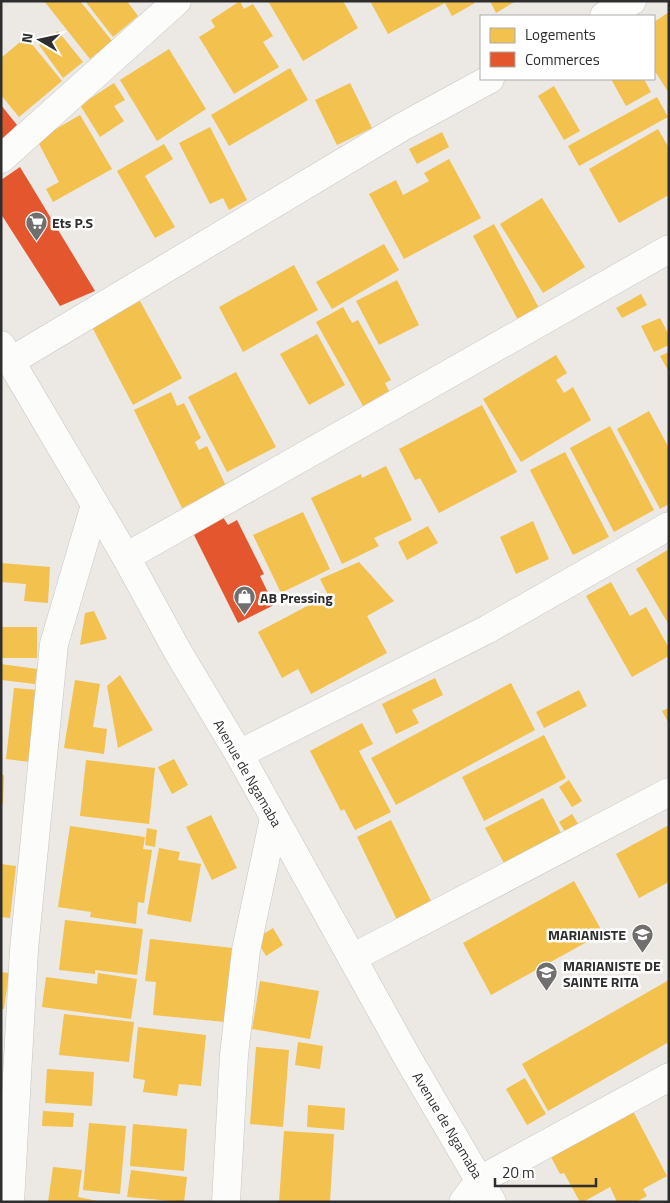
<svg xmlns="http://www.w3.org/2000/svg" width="670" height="1203" font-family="'Titillium Web',sans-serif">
<rect width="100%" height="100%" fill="#ece8e4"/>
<g fill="#f2c14e">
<polygon points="44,1 80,1 112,41 90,59"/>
<polygon points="85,1 127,1 138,16 113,37"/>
<polygon points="240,1 244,9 253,4 273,36 263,42 279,67 234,94 199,37 215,27 211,20"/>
<polygon points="268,1 343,1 358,28 303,61"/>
<polygon points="370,1 474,1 475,3 452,16 445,3 388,34"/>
<polygon points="490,1 516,1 496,13"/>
<polygon points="669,12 669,93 654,70 654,22"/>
<polygon points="58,31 83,62 63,78 39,45"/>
<polygon points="26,37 62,81 19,117 1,95 1,58"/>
<polygon points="169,49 206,109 157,141 120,80"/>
<polygon points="290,68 308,100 229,146 211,115"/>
<polygon points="611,79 644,79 651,92 626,106"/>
<polygon points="114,83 125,100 114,106 124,121 100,137 80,105"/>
<polygon points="350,83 372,128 337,145 315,100"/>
<polygon points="554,86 580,131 564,140 538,96"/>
<polygon points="657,97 668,117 579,166 568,146"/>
<polygon points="80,115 112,169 53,202 46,189 59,182 37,140"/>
<polygon points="210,127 247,200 229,210 223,198 210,204 179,143"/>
<polygon points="658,129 669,148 669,195 619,223 589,169"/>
<polygon points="442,132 449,147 417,164 409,149"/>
<polygon points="164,144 173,159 145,176 175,227 155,238 117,171"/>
<polygon points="449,159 481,218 404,259 369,194 396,180 403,195 429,181 424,173"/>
<polygon points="542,198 585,267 543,293 500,224"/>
<polygon points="494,224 539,308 518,320 473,236"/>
<polygon points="384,244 399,270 332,309 316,282"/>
<polygon points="294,265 318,310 243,352 219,307"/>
<polygon points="397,280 419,325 379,345 356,301"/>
<polygon points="641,294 647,305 622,318 616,308"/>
<polygon points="140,301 182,378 133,405 92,327"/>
<polygon points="343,307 352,323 358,320 391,380 385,383 389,391 363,406 316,322"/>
<polygon points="660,318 669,335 669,345 654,352 641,326"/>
<polygon points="317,334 345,385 309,405 280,354"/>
<polygon points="669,352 669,372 660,356"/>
<polygon points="556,355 567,373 556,380 564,393 573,387 591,420 521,462 483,399"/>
<polygon points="236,372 276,447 227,472 188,397"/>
<polygon points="171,392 177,406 184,403 201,438 195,442 199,450 207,446 226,486 182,508 134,410"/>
<polygon points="482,405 517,472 439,513 420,478 415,480 399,449"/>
<polygon points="649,411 669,448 669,504 660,509 617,429"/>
<polygon points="610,426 654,510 614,532 570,448"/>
<polygon points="565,452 609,537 573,555 530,470"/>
<polygon points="386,466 412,520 374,538 379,546 342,564 311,498 361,474 362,478"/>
<polygon points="303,512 330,569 281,593 253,535"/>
<polygon points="533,521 549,559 516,574 500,537"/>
<polygon points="428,526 438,543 407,560 398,542"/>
<polygon points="669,549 669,625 636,569"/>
<polygon points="359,562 394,601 367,616 387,653 311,694 298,669 282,678 258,632 328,595 320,579"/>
<polygon points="1,563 50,567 48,603 24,601 26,584 1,582"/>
<polygon points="611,582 630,616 646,607 669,648 669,656 632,677 586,596"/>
<polygon points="94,611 107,639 80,645 85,613"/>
<rect x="1" y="627" width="36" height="31"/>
<polygon points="1,664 37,669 35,684 1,680"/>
<polygon points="120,675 153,730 118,748 107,686"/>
<polygon points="435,678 443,695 412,710 419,723 396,734 382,704"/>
<polygon points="75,680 100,684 93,727 107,729 104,754 64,748"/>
<polygon points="511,683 535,730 396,805 371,758"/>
<polygon points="14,688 38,690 30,762 6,759"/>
<polygon points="579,690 587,706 544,728 536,712"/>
<polygon points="669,708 669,724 662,711"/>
<polygon points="362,723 373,744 359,751 391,812 355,830 344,809 341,811 310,751"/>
<polygon points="544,735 566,778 484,821 462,777"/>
<polygon points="174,759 188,785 172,794 158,767"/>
<polygon points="86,760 155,768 149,824 80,816"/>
<polygon points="1,775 4,775 3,804 1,804"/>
<polygon points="569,780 582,801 572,807 559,787"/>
<polygon points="543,798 563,837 506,867 485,828"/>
<polygon points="572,814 580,827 567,835 559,822"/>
<polygon points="211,815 237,868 212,880 186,827"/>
<polygon points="391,820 434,907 399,924 357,837"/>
<polygon points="669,825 669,882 639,898 616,854"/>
<polygon points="70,826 145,837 143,849 152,850 144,903 138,902 136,924 90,917 91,912 58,907"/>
<polygon points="147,828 157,830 155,847 145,845"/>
<polygon points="159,848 180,852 178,860 201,864 191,922 147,914"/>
<polygon points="1,864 16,866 10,918 1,917"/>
<polygon points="574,881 603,933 491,995 463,943"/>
<polygon points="65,920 143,929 137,975 95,970 95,974 59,970"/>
<polygon points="273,928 283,945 266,956 256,939"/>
<polygon points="150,939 233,948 225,1022 153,1015 156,982 145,981"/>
<polygon points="1,972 9,973 4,1009 1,1009"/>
<polygon points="98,973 137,979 131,1019 42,1007 46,977 97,984"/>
<polygon points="669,980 669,1042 548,1111 522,1064"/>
<polygon points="260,981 319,991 310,1039 252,1029"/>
<polygon points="64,1014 134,1022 129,1062 59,1055"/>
<polygon points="138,1027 206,1035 201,1086 179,1084 177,1096 143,1092 145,1080 133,1078"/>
<polygon points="298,1042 323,1046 320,1069 295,1065"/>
<polygon points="256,1047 289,1050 283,1127 250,1124"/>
<polygon points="47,1069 94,1072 92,1106 45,1103"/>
<polygon points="525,1078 546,1114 527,1125 506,1089"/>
<polygon points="308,1105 345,1108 344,1130 307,1127"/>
<polygon points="43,1111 74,1113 73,1127 42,1126"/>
<polygon points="633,1111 667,1176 643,1189 647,1196 636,1202 617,1202 610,1187 583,1202 580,1202 564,1173 560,1174 550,1155"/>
<polygon points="89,1123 126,1126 120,1194 83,1190"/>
<polygon points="133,1124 187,1129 184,1171 130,1166"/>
<polygon points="284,1131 334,1134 330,1202 279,1202"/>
<polygon points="53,1167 82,1170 78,1197 103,1202 48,1202"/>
<polygon points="131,1170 187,1177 184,1202 127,1197"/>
</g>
<g fill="#e4572e">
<polygon points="1,105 17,125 1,140"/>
<polygon points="20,167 95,291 60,306 1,214 1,180"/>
<polygon points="221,514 228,525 237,520 264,574 260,576 274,605 238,623 191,529"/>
</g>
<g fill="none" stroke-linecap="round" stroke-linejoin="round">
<defs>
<g id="minor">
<polyline points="604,16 632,1"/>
<polyline points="1,159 177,1"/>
<polyline points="11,361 402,127 490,79"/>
<polyline points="126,557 669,249"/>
<polyline points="239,754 488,629 669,526"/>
<polyline points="352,958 669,792"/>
<polyline points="10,1202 24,950 54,644 95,505"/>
<polyline points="226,1202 234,1055 246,950 274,818"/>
<polyline points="463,1202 480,1180 669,1077"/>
</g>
<polyline id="secondary" points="1,345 126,557 178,652 239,754 406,1055 492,1202"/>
</defs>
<use href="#minor" stroke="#c5c4c5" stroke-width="29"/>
<use href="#secondary" stroke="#c5c4c5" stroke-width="29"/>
<use href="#minor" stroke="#fcfcfb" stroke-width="28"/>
<use href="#secondary" stroke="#fcfcfb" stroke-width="28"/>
</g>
<defs>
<symbol id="supermarket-pin" viewBox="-11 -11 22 30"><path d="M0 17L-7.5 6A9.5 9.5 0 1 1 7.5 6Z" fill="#706f6e" stroke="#fff"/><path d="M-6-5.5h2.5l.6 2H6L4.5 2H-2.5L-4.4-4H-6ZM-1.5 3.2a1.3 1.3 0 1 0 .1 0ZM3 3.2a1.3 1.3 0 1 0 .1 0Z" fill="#fff"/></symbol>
<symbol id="shop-pin" viewBox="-11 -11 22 30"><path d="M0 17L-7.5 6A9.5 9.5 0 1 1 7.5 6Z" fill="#706f6e" stroke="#fff"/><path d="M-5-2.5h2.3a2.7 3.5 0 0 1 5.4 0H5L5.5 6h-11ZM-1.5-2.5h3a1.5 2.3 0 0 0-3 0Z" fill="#fff"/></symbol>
<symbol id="school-pin" viewBox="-11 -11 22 30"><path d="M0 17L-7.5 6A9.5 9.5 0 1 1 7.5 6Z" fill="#706f6e" stroke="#fff"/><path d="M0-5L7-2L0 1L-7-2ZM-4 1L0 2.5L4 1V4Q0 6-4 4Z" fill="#fff"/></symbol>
</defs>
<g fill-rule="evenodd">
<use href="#supermarket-pin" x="24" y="210" width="25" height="34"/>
<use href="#shop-pin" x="232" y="584" width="25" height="34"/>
<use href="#school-pin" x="630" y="922" width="25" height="34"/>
<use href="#school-pin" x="534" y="960" width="25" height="34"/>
</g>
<g text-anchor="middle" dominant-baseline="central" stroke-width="5" stroke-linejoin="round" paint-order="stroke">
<g font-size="14" font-weight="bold" fill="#2e2e2e" stroke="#fff" text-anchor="start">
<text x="52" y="222">Ets P.S</text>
<text x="260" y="597">AB Pressing</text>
<text x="626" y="934" text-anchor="end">MARIANISTE</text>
<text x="563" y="965">MARIANISTE DE<tspan x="563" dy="16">SAINTE RITA</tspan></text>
</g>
<g font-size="14" fill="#2e2e2e" stroke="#fff">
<text transform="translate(248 773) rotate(60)">Avenue de Ngamaba</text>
<text transform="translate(448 1125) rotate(59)">Avenue de Ngamaba</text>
</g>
</g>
<rect width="670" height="1203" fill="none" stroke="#2e2e2e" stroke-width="5"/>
<rect x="480" y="15" width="175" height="65" fill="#ffffff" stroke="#ababab"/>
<rect x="490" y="28" width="25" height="15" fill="#f2c14e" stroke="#ababab"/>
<text x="525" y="40" font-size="15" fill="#2e2e2e">Logements</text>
<rect x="490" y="52" width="25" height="15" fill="#e4572e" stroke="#ababab"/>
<text x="525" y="65" font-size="15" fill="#2e2e2e">Commerces</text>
<g transform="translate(40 40) rotate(279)" stroke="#ffffff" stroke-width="4" paint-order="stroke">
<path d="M0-4L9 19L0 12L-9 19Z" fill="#2e2e2e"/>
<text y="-8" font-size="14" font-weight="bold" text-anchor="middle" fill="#2e2e2e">N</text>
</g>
<path d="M495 1178v8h101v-8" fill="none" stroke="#2e2e2e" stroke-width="2.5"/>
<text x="502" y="1178" font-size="15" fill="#2e2e2e" stroke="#ffffff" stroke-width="4" paint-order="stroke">20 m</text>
</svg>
